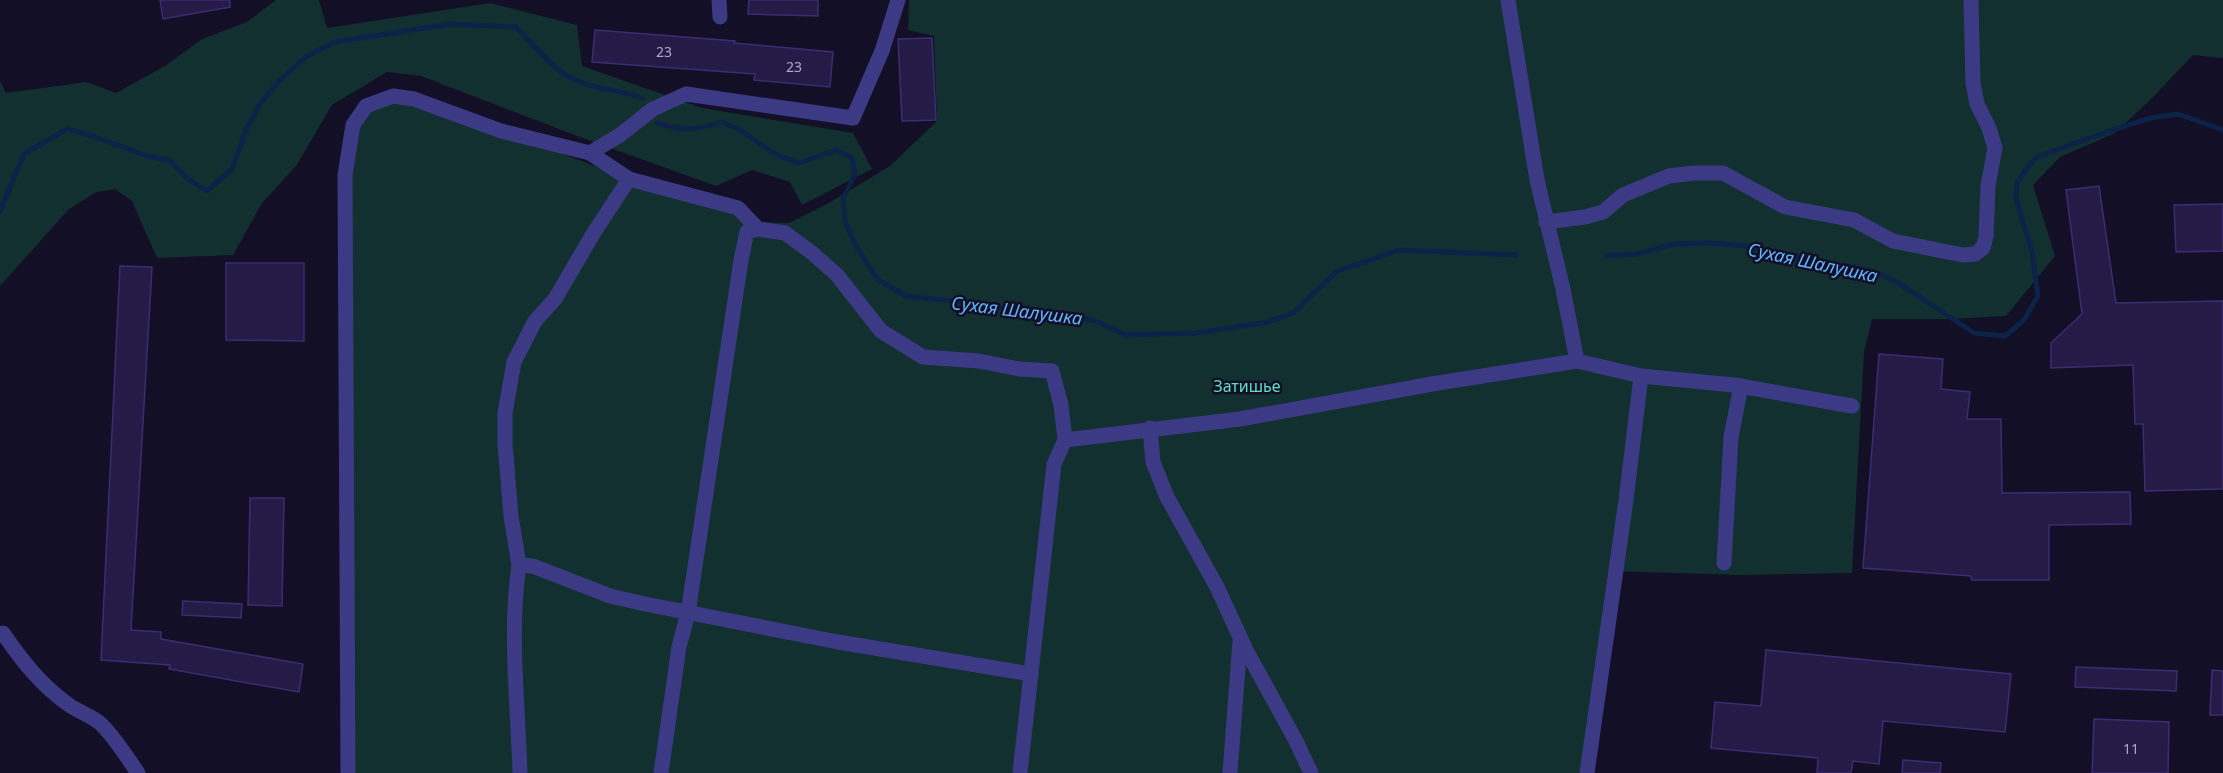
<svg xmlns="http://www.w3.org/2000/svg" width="2223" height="773" font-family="'Noto Sans',sans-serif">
<rect width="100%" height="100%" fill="#130f26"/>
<g fill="#12302f">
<polygon points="276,0 319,0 327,28 490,3 577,25 582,66 702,108 853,133 872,169 802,205 790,182 752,170 716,186 580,137 421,76 387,72 332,105 296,166 262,203 233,255 157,258 132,201 115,189 96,192 68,210 0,286 0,81 6,93 86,82 116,93 165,66 202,39 247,22"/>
<polygon points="909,0 2223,0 2223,58 2193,55 2150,100 2115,133 2060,157 2033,185 2055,256 2006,316 1950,319 1872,319 1864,352 1852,573 1744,575 1608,571 1586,773 342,773 349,130 388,95 520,138 603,169 631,175 755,222 789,223 827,204 890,166 937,121 934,36 908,30"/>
</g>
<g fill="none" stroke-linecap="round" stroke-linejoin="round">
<g stroke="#0c2248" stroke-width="5">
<path d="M657,123C682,131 696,131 721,122L740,130L775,154L799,163L836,150L852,158L855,174L843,199L845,222L856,246L877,279L906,296L980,304L1049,316L1093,320L1126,335L1196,333L1268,322L1293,313L1337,271L1399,250L1516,255"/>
<path d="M0,211L24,154L67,129L89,135L145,155L170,161L188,179L207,191L232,169L246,130L260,104L279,81L307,56L335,42L451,24L516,27C536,47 555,74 583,83C603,90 623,91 642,98"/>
<polyline points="1606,256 1637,254 1674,244 1712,243 1746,246 1872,271 1897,282 1974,333 2005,336 2024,320 2038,296 2032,251 2016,199 2017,183 2027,168 2037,157 2115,129 2151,118 2178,114 2223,130"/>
</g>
</g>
<g fill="#241b47" stroke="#3b2d73" stroke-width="1.5">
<polygon points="160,0 230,0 230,7 163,19"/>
<polygon points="749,0 818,0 818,16 748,14"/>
<polygon points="595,30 735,41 734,43 833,52 830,87 754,80 755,74 592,62"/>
<polygon points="932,38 936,120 902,121 898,39"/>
<polygon points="2099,186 2116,303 2223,301 2223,489 2145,491 2143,424 2135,424 2133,365 2051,368 2051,343 2082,314 2066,190"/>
<polygon points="2223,204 2223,251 2176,252 2174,205"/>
<polygon points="226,263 304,263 304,341 226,340"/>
<polygon points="120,266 152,267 131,630 161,632 161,639 303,664 299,692 169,669 170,665 101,660"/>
<polygon points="1879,354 1943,359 1941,389 1970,392 1967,419 2001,419 2002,493 2130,492 2131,524 2049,525 2049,580 1972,580 1971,576 1863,568"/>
<polygon points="250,498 284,498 282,606 248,605"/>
<polygon points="183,601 242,604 241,618 182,615"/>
<polygon points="1766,650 2011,674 2005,732 1883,721 1879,764 1853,761 1851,773 1817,773 1818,758 1711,748 1715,702 1761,706"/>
<polygon points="2076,667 2177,671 2176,691 2075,687"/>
<polygon points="2212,670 2223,671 2223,715 2210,715"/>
<polygon points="2094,719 2169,722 2168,773 2092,773"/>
<polygon points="1903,760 1941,763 1940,773 1902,773"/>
</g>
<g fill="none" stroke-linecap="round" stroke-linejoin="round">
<g stroke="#3d3a85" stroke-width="15">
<polyline points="719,0 720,17"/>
<polyline points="629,179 738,208 758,229"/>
<polyline points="1546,222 1585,217 1603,212 1623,195 1669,176 1694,173 1723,173 1785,207 1854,220 1893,241 1963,255 1975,254 1983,248 1986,236 1988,186 1995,148 1989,128 1977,104 1973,83 1971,0"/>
<polyline points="1577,361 1641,376 1626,500 1587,773"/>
<polyline points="1641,376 1734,385 1852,406"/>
<polyline points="1150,428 1153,462 1167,497 1217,587 1246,650 1296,741 1311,773"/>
<polyline points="1724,563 1731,437 1741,386"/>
<polyline points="519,565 511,516 505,444 505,413 514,362 535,321 555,299 593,234 629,179 590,153"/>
<path d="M3,633C22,661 41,685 69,705C79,712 92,716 101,724C116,739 126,756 138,773"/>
<polyline points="348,773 345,175 353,125 366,106 393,96 414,99 501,131 590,153 620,135 653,109 686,94 853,118 882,51 898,0"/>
<path d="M520,773C518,704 509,633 519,565L533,566L610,596L645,604L838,642L1031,674"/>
<polyline points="661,773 679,647 688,613 741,260 747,232 758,229 785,233 811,252 837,275 881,331 923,357 979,361 1019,369 1052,371 1061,405 1065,440"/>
<polyline points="1020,773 1054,464 1065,440 1240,419 1432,384 1577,361 1563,289 1537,180 1508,0"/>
<polyline points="1230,773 1240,641"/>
</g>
</g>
<g text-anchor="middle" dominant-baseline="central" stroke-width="5" stroke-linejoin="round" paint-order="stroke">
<g font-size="14" fill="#aca6d1">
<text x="664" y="51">23</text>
<text x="794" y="66">23</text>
<text x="2131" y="748">11</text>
</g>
<g font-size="16" fill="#5fe0c0" stroke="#130f26">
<text x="1247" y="386">Затишье</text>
</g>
<g font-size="18" font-style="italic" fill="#62b6ff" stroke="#130f26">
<text transform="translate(1813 262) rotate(12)">Сухая Шалушка</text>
<text transform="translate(1017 310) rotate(7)">Сухая Шалушка</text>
</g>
</g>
</svg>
